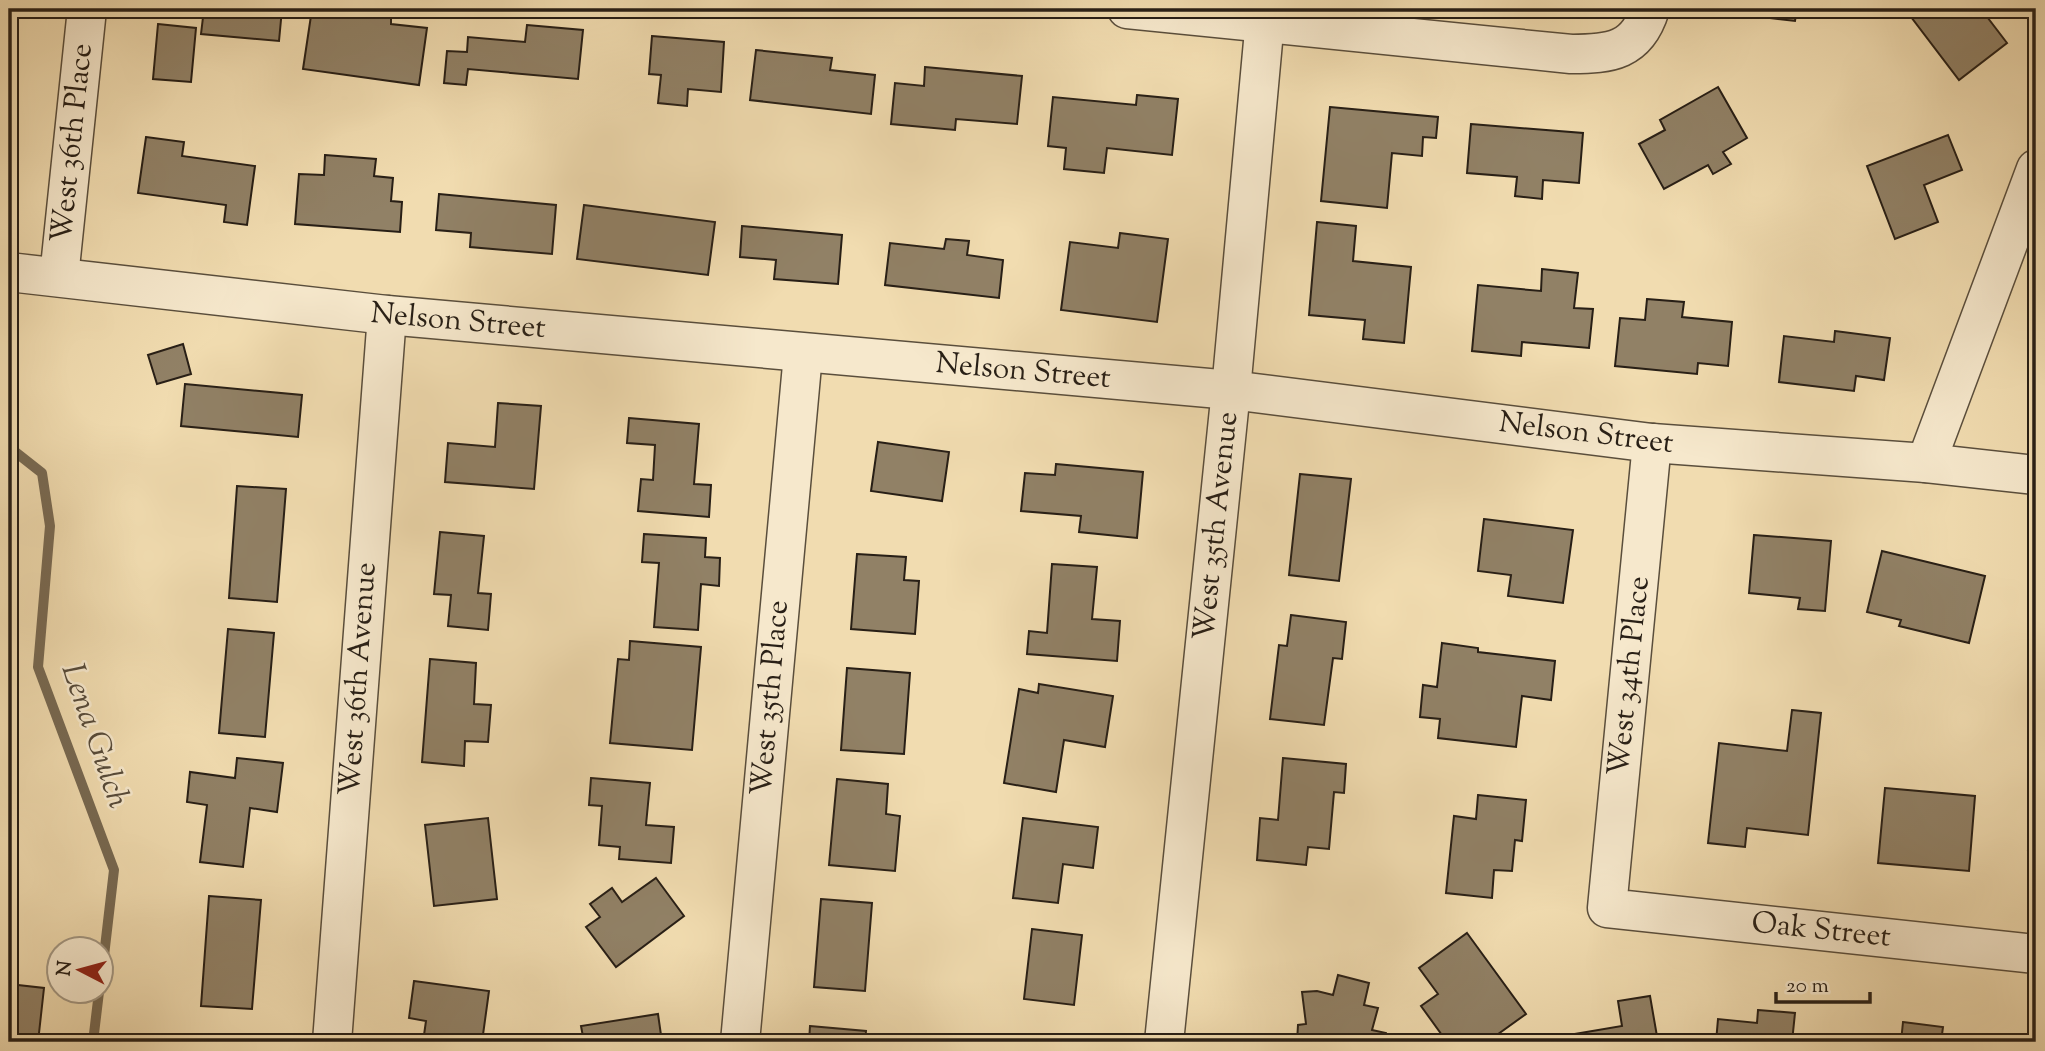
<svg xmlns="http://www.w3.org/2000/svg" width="2045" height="1051" font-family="'Sorts Mill Goudy',serif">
<rect width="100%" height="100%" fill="#f1dcb0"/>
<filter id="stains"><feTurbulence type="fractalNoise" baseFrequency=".00286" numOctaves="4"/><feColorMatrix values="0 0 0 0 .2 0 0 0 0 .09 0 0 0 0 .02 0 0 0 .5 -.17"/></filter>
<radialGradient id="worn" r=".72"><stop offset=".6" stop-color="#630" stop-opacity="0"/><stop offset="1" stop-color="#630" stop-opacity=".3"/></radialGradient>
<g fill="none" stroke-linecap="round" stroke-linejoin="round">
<g stroke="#786a53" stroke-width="10">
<polyline points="9,447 42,473 50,526 38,667 114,870 102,973"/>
<polyline points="93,1042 99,992"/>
</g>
</g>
<g fill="#918166" stroke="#281f16" stroke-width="2">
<polygon points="204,9 282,9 279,41 201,34"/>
<polygon points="312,9 347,9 391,15 391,24 427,28 419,85 303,69"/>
<polygon points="1729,9 1797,9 1795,21 1728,13"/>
<polygon points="1905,9 1981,9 2007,43 1959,80"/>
<polygon points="158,24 196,28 191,82 153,79"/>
<polygon points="527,25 583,30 578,79 468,69 466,85 444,83 447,51 467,52 468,37 525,42"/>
<polygon points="652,36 724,42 721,92 688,89 687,106 658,103 661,75 649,74"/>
<polygon points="756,50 832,58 830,70 875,75 871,114 750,100"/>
<polygon points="925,67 1022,76 1017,124 956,119 955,130 891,124 895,83 924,86"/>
<polygon points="1718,87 1747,138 1723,152 1731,164 1713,174 1708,165 1664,189 1639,144 1665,130 1660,120"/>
<polygon points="1137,95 1178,99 1172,155 1107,148 1104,173 1064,169 1066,148 1048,146 1053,97 1136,105"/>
<polygon points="1330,107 1438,117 1436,138 1423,137 1422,156 1392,153 1387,208 1321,201"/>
<polygon points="1471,124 1583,133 1579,183 1543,180 1542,199 1515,196 1517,177 1467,173"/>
<polygon points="1948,135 1962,170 1924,185 1938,222 1895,239 1867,166"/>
<polygon points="146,137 184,142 182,156 255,166 247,225 224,222 226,205 138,193"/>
<polygon points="325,155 376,159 374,176 393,178 391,201 402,202 400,232 295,224 299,174 324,175"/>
<polygon points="439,194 556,205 552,254 470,247 471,233 436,230"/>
<polygon points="584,205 715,222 708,275 577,259"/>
<polygon points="1317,222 1356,226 1353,261 1411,267 1404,343 1363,339 1365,320 1309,315"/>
<polygon points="742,226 842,235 838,284 774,279 776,260 740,257"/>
<polygon points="1120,233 1168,239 1157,322 1061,310 1070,242 1118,248"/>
<polygon points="946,239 969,241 967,255 1003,260 999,298 885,285 890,243 944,249"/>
<polygon points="1542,269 1578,273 1574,308 1593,309 1589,348 1522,342 1521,356 1472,351 1478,285 1541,291"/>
<polygon points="1647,299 1684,302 1682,317 1732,322 1728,366 1698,363 1697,374 1615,366 1620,318 1645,320"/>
<polygon points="1835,331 1890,338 1884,380 1856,376 1854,391 1779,382 1784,336 1834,342"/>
<polygon points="183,344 191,374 157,384 148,355"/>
<polygon points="185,384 302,395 298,437 181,426"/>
<polygon points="498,403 541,406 534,489 445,482 448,443 495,447"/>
<polygon points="629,418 699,424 694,484 711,485 709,517 638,511 641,479 653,480 655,445 627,443"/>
<polygon points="878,442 949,452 942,501 871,491"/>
<polygon points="1056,464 1143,472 1137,538 1079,532 1081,516 1021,511 1025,473 1055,475"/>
<polygon points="1300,474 1351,479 1339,581 1289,575"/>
<polygon points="237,486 286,489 277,602 229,598"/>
<polygon points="1484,519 1573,530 1563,603 1508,596 1511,575 1478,571"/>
<polygon points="440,532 484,536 478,593 491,594 488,630 448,626 451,595 434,594"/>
<polygon points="644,534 706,538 705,557 720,558 719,586 701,584 698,630 654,627 659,563 642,562"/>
<polygon points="1754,535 1831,541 1825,611 1798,609 1800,598 1749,593"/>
<polygon points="1882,551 1985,576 1969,643 1899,626 1901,620 1867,612"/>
<polygon points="857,554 906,557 904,580 919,581 915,634 851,629"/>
<polygon points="1052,564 1097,567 1092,619 1120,621 1117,661 1027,654 1029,631 1047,633"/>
<polygon points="1291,615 1346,622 1342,659 1333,658 1324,725 1270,719 1279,645 1287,646"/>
<polygon points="228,629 274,633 265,737 219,733"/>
<polygon points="630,641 701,647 692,750 610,743 618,659 629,660"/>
<polygon points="1442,643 1478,648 1478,652 1555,661 1551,700 1522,696 1516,747 1438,738 1440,719 1420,717 1423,685 1437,687"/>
<polygon points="430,659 476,663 474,704 491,705 488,742 465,741 464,766 422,762"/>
<polygon points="847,668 910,673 904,754 841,750"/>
<polygon points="1039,684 1113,696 1105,747 1064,740 1056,792 1004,783 1019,689 1038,693"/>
<polygon points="1792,710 1821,713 1808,835 1747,828 1745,847 1708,843 1719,743 1787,751"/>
<polygon points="237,758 283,763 277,812 250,808 243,867 200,862 207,805 187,802 190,772 235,778"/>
<polygon points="1283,758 1346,764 1344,793 1334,792 1329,849 1308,847 1306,865 1257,860 1260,818 1278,820"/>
<polygon points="2036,759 2036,851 2028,850"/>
<polygon points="591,778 650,783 646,825 674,827 671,863 619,859 620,847 599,845 602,806 589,805"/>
<polygon points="837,779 888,784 886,814 900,816 895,871 829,865"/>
<polygon points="1885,788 1975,796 1969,871 1878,863"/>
<polygon points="1478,795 1526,800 1522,841 1515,840 1512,871 1494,870 1492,898 1446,893 1454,816 1476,819"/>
<polygon points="488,818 497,899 434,906 425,825"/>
<polygon points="1023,818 1098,827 1093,868 1063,864 1058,903 1013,898"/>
<polygon points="656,878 684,916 616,967 586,927 600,917 590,904 612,888 622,902"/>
<polygon points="209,896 261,900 252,1009 201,1006"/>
<polygon points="821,899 872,903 865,991 814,987"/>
<polygon points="1032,929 1082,935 1074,1005 1024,999"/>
<polygon points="1467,933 1526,1014 1487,1042 1447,1042 1421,1006 1438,994 1419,968"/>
<polygon points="1338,975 1369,983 1364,1005 1378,1008 1372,1030 1386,1033 1387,1042 1297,1042 1298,1025 1306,1024 1302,992 1317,991 1333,995"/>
<polygon points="414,981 489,991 482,1042 423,1042 426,1021 409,1018"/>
<polygon points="9,984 44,988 38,1042 9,1042"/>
<polygon points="1650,996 1658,1042 1563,1042 1569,1035 1622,1026 1618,1001"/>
<polygon points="1758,1010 1795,1013 1792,1042 1716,1042 1718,1019 1757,1023"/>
<polygon points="658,1014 662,1042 584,1042 581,1026"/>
<polygon points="1903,1022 1943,1027 1941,1042 1901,1042"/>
<polygon points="810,1026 866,1031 865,1042 809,1042"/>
<polygon points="174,1036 224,1040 224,1042 173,1042"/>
</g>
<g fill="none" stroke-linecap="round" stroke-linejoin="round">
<defs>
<g id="street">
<path d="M1127,9L1571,54C1611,54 1637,51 1650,9"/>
<polyline points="9,272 387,315 1231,390 1652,443 1926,463 2036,475"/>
<polyline points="59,277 87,9"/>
<polyline points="1652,443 1607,908 2036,954"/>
<polyline points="1926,463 2036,169"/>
<polyline points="332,1042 387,315"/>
<polyline points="740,1042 803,354"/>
<polyline points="1164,1042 1231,390 1266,9"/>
</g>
</defs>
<use href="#street" stroke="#5a4e3c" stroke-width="41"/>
<use href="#street" stroke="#f6e8cc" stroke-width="38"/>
</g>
<g text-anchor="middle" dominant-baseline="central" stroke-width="5" stroke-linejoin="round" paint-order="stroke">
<g font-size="30" fill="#281f16" stroke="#f6e8cc">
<text transform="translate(73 143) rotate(-84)">West 36th Place</text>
<text transform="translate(458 322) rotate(5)">Nelson Street</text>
<text transform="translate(1023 372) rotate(5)">Nelson Street</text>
<text transform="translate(1586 434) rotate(7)">Nelson Street</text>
<text transform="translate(1217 526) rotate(-84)">West 35th Avenue</text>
<text transform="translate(1630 676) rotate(-84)">West 34th Place</text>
<text transform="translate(359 679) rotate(-86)">West 36th Avenue</text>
<text transform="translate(771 698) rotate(-85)">West 35th Place</text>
<text transform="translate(1821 931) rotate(6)">Oak Street</text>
</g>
<g font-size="32" font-style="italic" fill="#574b3a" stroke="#f6e8cc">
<text transform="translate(94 736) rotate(71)">Lena Gulch</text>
</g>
</g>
<rect width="2045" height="1051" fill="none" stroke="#f1dcb0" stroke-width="35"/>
<rect x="10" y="10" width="2024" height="1030" fill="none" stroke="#281f16" stroke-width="3.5"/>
<rect x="18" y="18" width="2010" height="1016" fill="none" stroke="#281f16" stroke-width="2"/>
<g transform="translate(80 970) rotate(276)"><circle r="33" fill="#f6e8cc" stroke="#a49883" stroke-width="2"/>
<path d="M0-5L12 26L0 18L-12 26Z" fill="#8f2418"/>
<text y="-10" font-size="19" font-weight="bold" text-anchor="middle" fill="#281f16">N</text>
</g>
<path d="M1776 992v10h94v-10" fill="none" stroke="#281f16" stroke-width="3.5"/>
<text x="1786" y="992" font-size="21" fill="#281f16" stroke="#f6e8cc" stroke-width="5" paint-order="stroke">20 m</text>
<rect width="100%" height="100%" filter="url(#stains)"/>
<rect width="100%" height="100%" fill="url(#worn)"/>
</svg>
